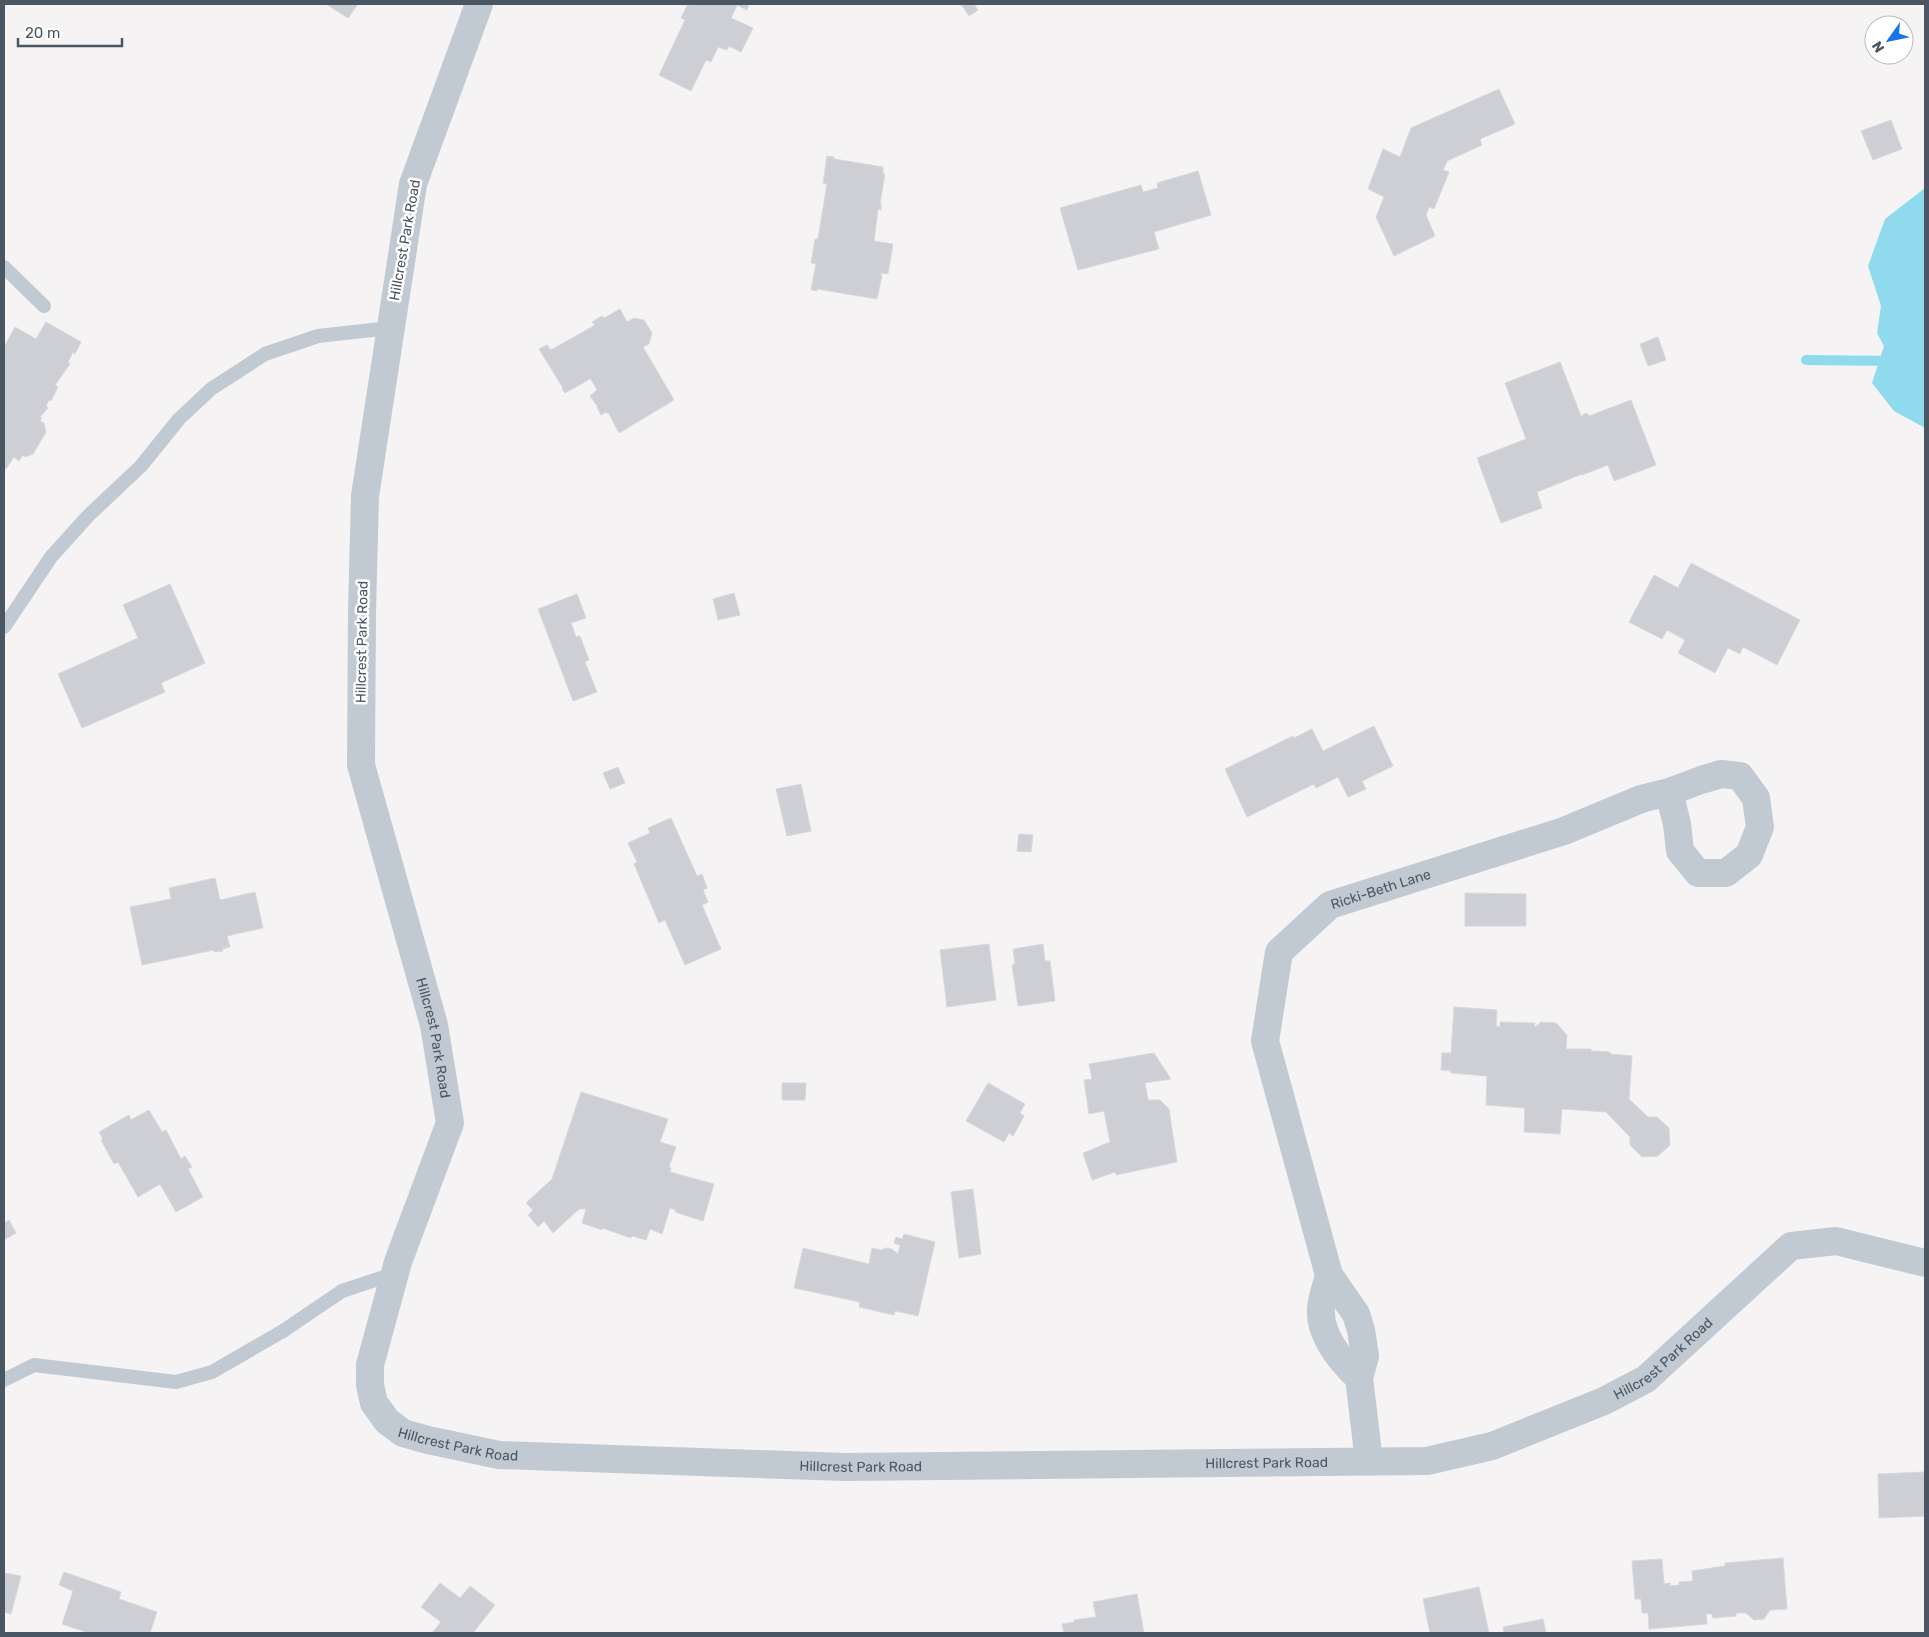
<svg xmlns="http://www.w3.org/2000/svg" width="1929" height="1637" font-family="Rubik,sans-serif">
<rect width="100%" height="100%" fill="#f5f3f3"/>
<polygon fill="#90daee" points="1925,188 1925,428 1894,411 1872,383 1884,346 1877,333 1881,306 1868,266 1885,219"/>
<g fill="none" stroke-linecap="round" stroke-linejoin="round">
<polyline stroke="#90daee" stroke-width="10" points="1806,360 1893,361"/>
</g>
<g fill="#cdcfd5" stroke="#d7d9de">
<polygon points="326,4 358,4 348,18"/>
<polygon points="688,4 691,6 692,4 749,4 747,10 737,5 731,18 753,28 741,52 729,46 727,50 718,47 711,62 706,60 691,91 659,75 685,20 681,18"/>
<polygon points="961,4 974,4 978,10 969,16"/>
<polygon points="1499,89 1515,124 1480,139 1482,145 1447,161 1443,170 1449,172 1434,209 1429,207 1426,215 1435,236 1394,256 1376,217 1384,197 1368,189 1383,149 1400,157 1411,128"/>
<polygon points="1891,120 1902,149 1873,160 1861,131"/>
<polygon points="827,156 834,157 834,159 883,167 883,174 885,174 880,203 881,203 881,210 878,209 874,241 893,244 888,274 881,273 881,276 882,276 877,299 817,289 817,291 811,290 816,264 811,263 815,239 818,239 827,184 823,183"/>
<polygon points="1198,171 1211,215 1154,232 1159,249 1078,270 1060,208 1141,185 1143,192 1158,188 1157,183"/>
<polygon points="620,309 627,322 634,318 644,320 652,333 649,344 643,347 674,400 619,433 609,414 606,412 601,415 597,407 598,407 590,396 597,390 592,381 590,379 565,393 562,389 563,388 539,349 547,345 551,350 595,325 592,322 602,316 604,318"/>
<polygon points="46,322 81,342 75,354 73,352 68,362 70,364 55,385 58,387 51,401 49,400 46,406 48,408 40,417 42,418 40,421 44,423 46,432 33,454 25,457 23,455 19,461 14,457 6,469 4,468 4,347 15,327 36,339"/>
<polygon points="1658,337 1666,360 1648,366 1640,344"/>
<polygon points="1560,362 1581,416 1587,413 1589,416 1631,400 1656,465 1614,481 1608,465 1582,475 1582,474 1537,492 1542,508 1501,523 1477,458 1526,439 1505,383"/>
<polygon points="1691,563 1800,620 1777,665 1743,647 1740,654 1728,648 1715,673 1678,653 1685,640 1667,630 1662,639 1629,622 1654,575 1678,588"/>
<polygon points="170,584 205,663 161,683 165,692 82,728 58,674 138,638 123,605"/>
<polygon points="734,593 740,615 718,620 713,599"/>
<polygon points="577,594 586,618 571,623 576,637 580,636 589,660 585,662 597,692 573,701 538,609"/>
<polygon points="1374,726 1393,766 1362,781 1366,789 1348,797 1338,777 1316,788 1314,784 1247,817 1225,769 1293,736 1294,738 1312,729 1323,751"/>
<polygon points="618,767 625,783 610,789 603,773"/>
<polygon points="801,784 811,831 787,836 776,789"/>
<polygon points="671,818 697,876 702,874 707,888 703,890 708,902 702,905 721,949 685,965 665,920 659,923 634,864 637,862 628,843 650,833 648,828"/>
<polygon points="1019,834 1033,835 1031,852 1017,851"/>
<polygon points="215,878 220,900 255,892 263,928 227,936 230,947 222,949 223,951 214,952 214,950 142,965 130,907 171,899 169,888"/>
<polygon points="1465,893 1526,894 1526,926 1465,926"/>
<polygon points="989,944 996,1000 947,1007 940,950"/>
<polygon points="1043,944 1045,961 1050,961 1055,1001 1018,1006 1012,965 1015,964 1013,949"/>
<polygon points="1454,1007 1497,1010 1496,1026 1500,1027 1500,1022 1535,1023 1534,1028 1541,1022 1556,1023 1567,1035 1566,1049 1591,1049 1591,1051 1610,1052 1610,1054 1632,1056 1629,1099 1648,1117 1657,1117 1669,1128 1670,1145 1658,1156 1642,1157 1630,1145 1630,1137 1606,1112 1562,1109 1560,1134 1524,1132 1525,1108 1486,1105 1487,1076 1451,1073 1451,1071 1441,1070 1442,1053 1451,1053"/>
<polygon points="1154,1053 1171,1079 1145,1083 1148,1100 1160,1100 1169,1109 1177,1162 1116,1175 1115,1172 1092,1180 1083,1153 1110,1142 1104,1111 1089,1114 1084,1080 1092,1079 1089,1064"/>
<polygon points="782,1083 806,1083 805,1100 782,1100"/>
<polygon points="988,1083 1025,1104 1020,1113 1024,1116 1013,1136 1009,1133 1004,1142 966,1121"/>
<polygon points="581,1092 668,1119 660,1142 676,1147 669,1167 671,1168 670,1172 714,1184 703,1221 675,1212 676,1210 670,1208 662,1234 650,1229 646,1240 632,1236 631,1238 602,1228 602,1230 582,1223 586,1209 579,1209 553,1233 544,1221 538,1227 528,1215 533,1210 526,1203 552,1179"/>
<polygon points="149,1110 162,1132 166,1130 181,1159 185,1156 192,1167 188,1169 203,1197 176,1212 160,1184 138,1197 118,1162 114,1164 101,1140 103,1139 99,1132 129,1115 131,1120"/>
<polygon points="973,1189 981,1254 959,1258 951,1192"/>
<polygon points="9,1220 16,1233 4,1240 4,1223"/>
<polygon points="904,1234 935,1242 918,1316 895,1311 894,1315 859,1307 860,1302 794,1288 803,1248 869,1264 872,1248 881,1250 886,1248 892,1249 898,1254 900,1245 894,1243 896,1237 902,1239"/>
<polygon points="1925,1472 1925,1516 1879,1518 1878,1474"/>
<polygon points="1783,1558 1787,1609 1770,1610 1764,1619 1754,1620 1746,1613 1736,1613 1736,1616 1713,1618 1712,1614 1706,1614 1707,1624 1649,1629 1648,1613 1642,1613 1641,1599 1635,1599 1632,1561 1662,1559 1664,1584 1670,1583 1670,1586 1679,1585 1679,1582 1693,1581 1692,1571 1725,1566 1725,1563"/>
<polygon points="4,1571 4,1573 21,1576 11,1614 4,1612"/>
<polygon points="64,1572 121,1592 119,1599 157,1612 150,1633 89,1633 62,1624 73,1591 59,1585"/>
<polygon points="440,1583 460,1598 470,1586 495,1605 473,1633 432,1633 441,1622 421,1607"/>
<polygon points="1479,1587 1489,1633 1430,1633 1423,1599"/>
<polygon points="1137,1594 1144,1633 1064,1633 1062,1624 1074,1622 1074,1620 1096,1617 1093,1602"/>
<polygon points="1543,1619 1546,1632 1549,1633 1497,1633 1504,1632 1503,1627"/>
</g>
<g fill="none" stroke-linecap="round" stroke-linejoin="round">
<g stroke="#c1cad2" stroke-width="14">
<polyline points="4,267 44,306"/>
<polyline points="4,627 51,557 88,516 141,466 179,419 211,389 265,354 318,336 390,328"/>
<polyline points="4,1380 34,1365 176,1382 212,1372 283,1331 342,1291 396,1273"/>
</g>
<g stroke="#c1cad2" stroke-width="28">
<path id="s1" d="M479,4L413,184L365,496L362,612L361,765L434,1025L450,1123L398,1262L370,1365V1385L374,1403L387,1421L403,1433L428,1440L499,1455L845,1467L1427,1461L1492,1446L1604,1401L1646,1379L1791,1246L1836,1241L1925,1263"/>
<path d="M1329,1275C1327,1285 1322,1297 1321,1308C1319,1335 1341,1361 1359,1378"/>
<path id="s2" d="M1369,1461L1359,1378L1365,1356L1361,1330L1356,1314L1329,1275L1265,1041L1279,952L1330,905L1564,831L1641,799L1669,792L1701,780L1721,774L1740,776L1756,798L1760,827L1749,855L1726,873H1698L1680,851L1677,824L1669,792"/>
</g>
</g>
<g text-anchor="middle" dominant-baseline="central" stroke-width="5" stroke-linejoin="round" paint-order="stroke">
<g font-size="14" fill="#4a5661" stroke="#fff">
<text transform="translate(405 240) rotate(-80)">Hillcrest Park Road</text>
<text transform="translate(362 642) rotate(-89)">Hillcrest Park Road</text>
<text stroke="none"><textPath href="#s2" startOffset="652">Ricki-Beth Lane</textPath></text>
<text stroke="none"><textPath href="#s1" startOffset="1059">Hillcrest Park Road</textPath></text>
<text stroke="none"><textPath href="#s1" startOffset="2769">Hillcrest Park Road</textPath></text>
<text stroke="none"><textPath href="#s1" startOffset="1538">Hillcrest Park Road</textPath></text>
<text stroke="none"><textPath href="#s1" startOffset="2348">Hillcrest Park Road</textPath></text>
<text stroke="none"><textPath href="#s1" startOffset="1942">Hillcrest Park Road</textPath></text>
</g>
</g>
<rect width="1929" height="1637" fill="none" stroke="#4a5661" stroke-width="10"/>
<g transform="translate(1889 40) rotate(237)"><circle r="24" fill="#ffffff" stroke="#b7bbc0"/>
<path d="M0-4L9 19L0 12L-9 19Z" fill="#1a73e8"/>
<text y="-8" font-size="14" font-weight="bold" text-anchor="middle" fill="#4a5661">N</text>
</g>
<path d="M18 38v8h104v-8" fill="none" stroke="#4a5661" stroke-width="2.5"/>
<text x="25" y="38" font-size="15" fill="#4a5661" stroke="#ffffff" stroke-width="4" paint-order="stroke">20 m</text>
</svg>
